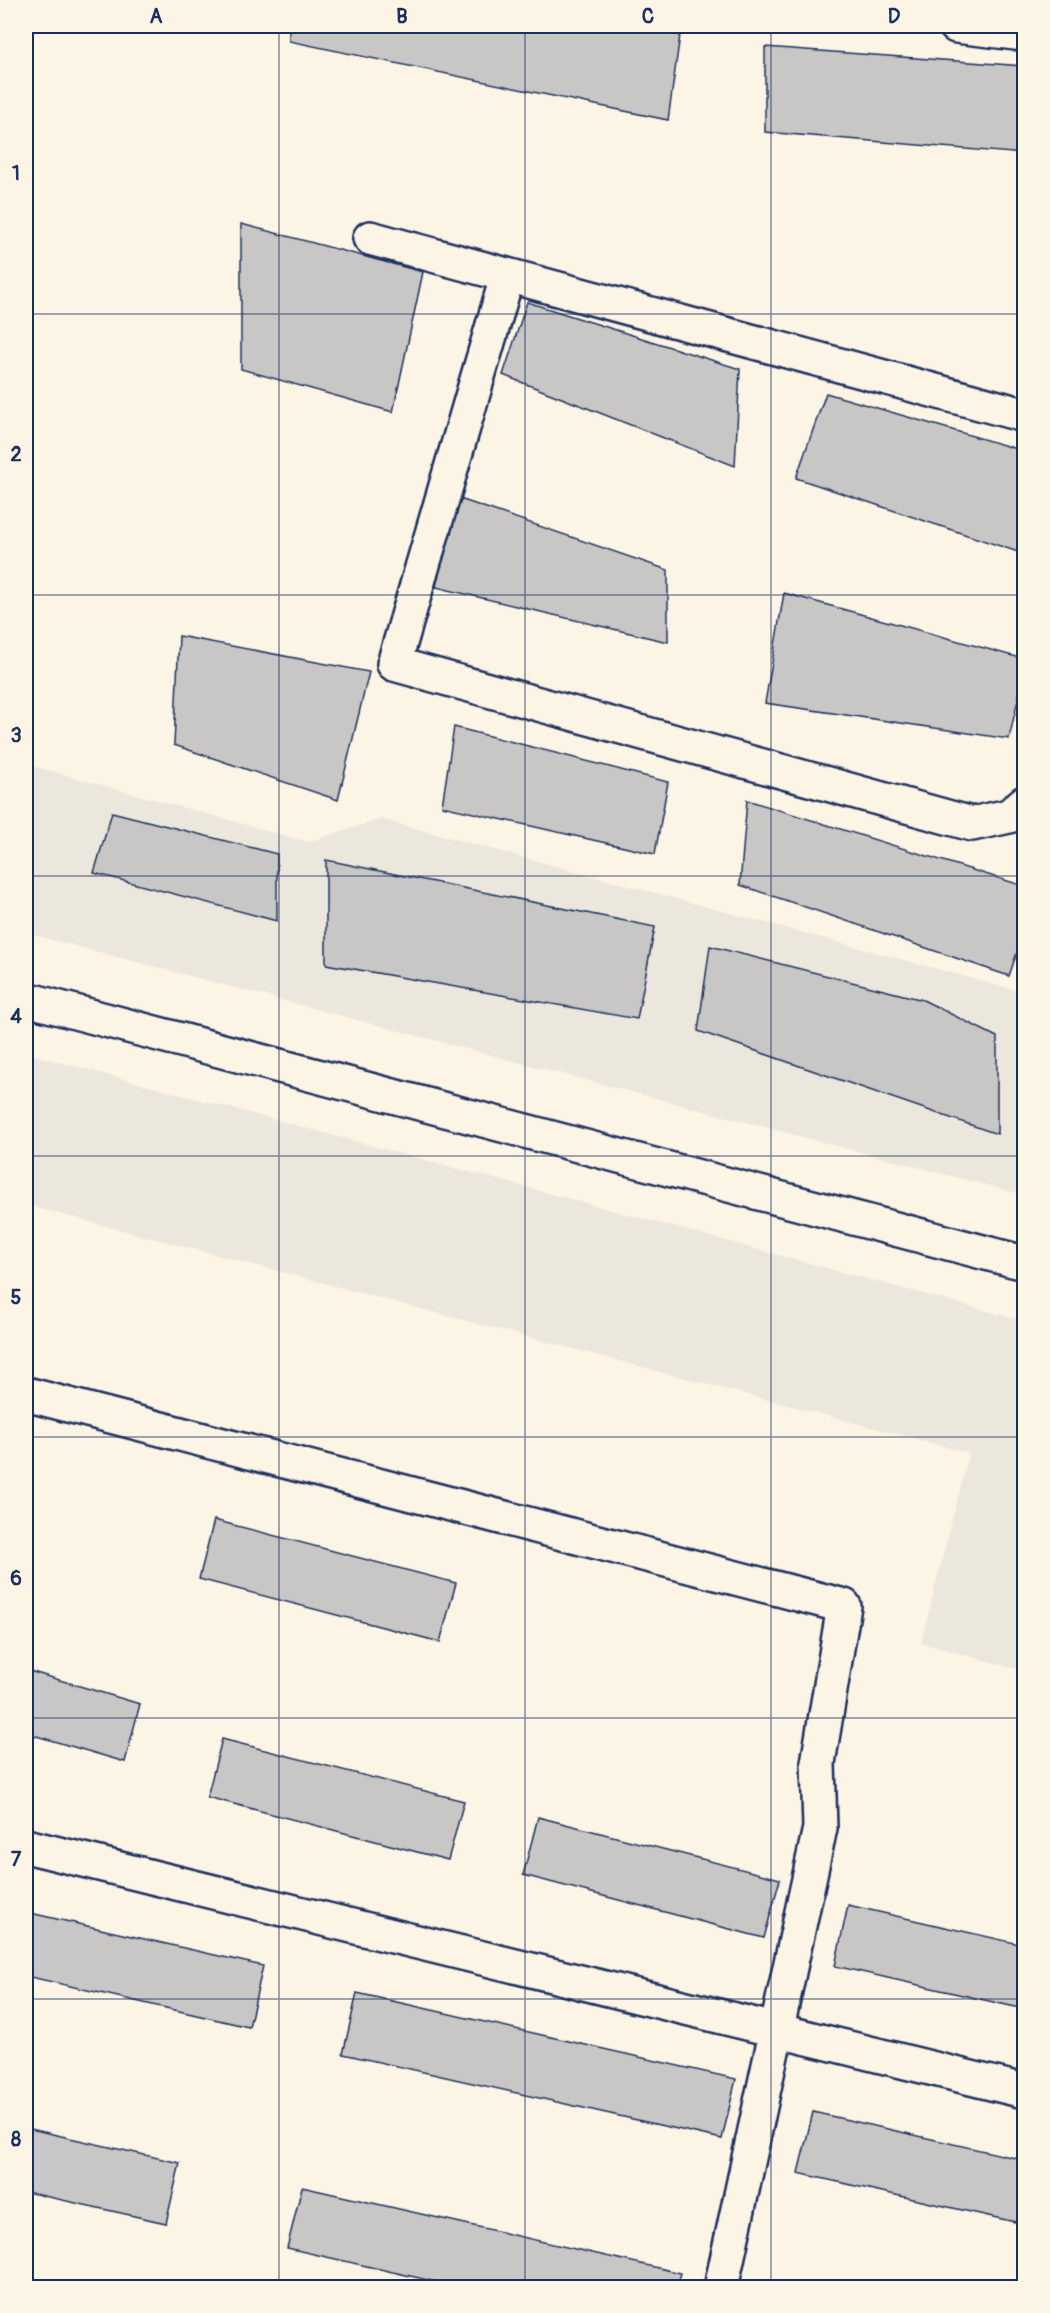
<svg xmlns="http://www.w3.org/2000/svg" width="1050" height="2313" font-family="Pangolin,sans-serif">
<rect width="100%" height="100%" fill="#fcf5e5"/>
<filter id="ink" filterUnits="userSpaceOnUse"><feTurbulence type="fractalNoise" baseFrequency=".0167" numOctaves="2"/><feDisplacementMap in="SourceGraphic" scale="12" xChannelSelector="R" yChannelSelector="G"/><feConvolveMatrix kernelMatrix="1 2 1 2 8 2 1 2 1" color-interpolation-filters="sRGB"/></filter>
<g filter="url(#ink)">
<g fill="#ece7dc">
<polygon points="26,764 308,842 381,819 1015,990 1024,988 1024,1195 26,933"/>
<polygon points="26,1053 1024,1321 1024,1671 921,1643 969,1453 26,1205"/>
</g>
<g fill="#c8c7c6" stroke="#1b2f5e" stroke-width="1.5">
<polygon points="289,26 634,26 680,35 668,120 289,41"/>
<polygon points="765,47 1024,66 1024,154 765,132"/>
<polygon points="241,224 423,272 393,412 241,369"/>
<polygon points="527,302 740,369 735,466 503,375"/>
<polygon points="826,393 1024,451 1024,554 796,478"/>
<polygon points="454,497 668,570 668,642 436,587"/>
<polygon points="784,593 1024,659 1024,673 1009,739 765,703"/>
<polygon points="179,636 369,672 338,800 174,745"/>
<polygon points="454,727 668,782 655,854 442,806"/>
<polygon points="747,800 1024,886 1024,932 1009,976 740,885"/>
<polygon points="112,812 277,854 277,921 94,873"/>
<polygon points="326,860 655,927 637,1019 326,964"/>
<polygon points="710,946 923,1000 997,1037 997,1134 698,1031"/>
<polygon points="214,1520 456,1583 440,1642 199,1579"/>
<polygon points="26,1670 140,1704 125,1762 26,1733"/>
<polygon points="222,1739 464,1801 448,1860 207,1797"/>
<polygon points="538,1817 780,1879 764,1938 523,1875"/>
<polygon points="848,1905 1024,1945 1024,2009 835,1966"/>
<polygon points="26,1912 263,1966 249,2027 26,1976"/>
<polygon points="357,1993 736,2079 722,2139 343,2054"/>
<polygon points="813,2112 1024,2160 1024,2224 798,2173"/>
<polygon points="26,2128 180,2163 166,2223 26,2192"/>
<polygon points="302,2187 681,2273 677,2288 463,2288 287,2248"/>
</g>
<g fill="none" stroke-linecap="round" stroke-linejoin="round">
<defs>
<g id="minor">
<polyline points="956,26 1024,34"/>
<polyline points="370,238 1024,415"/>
<polyline points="507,277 394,664 972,824 1009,816 1024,803"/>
<polyline points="26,999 1024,1263"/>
<polyline points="26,1394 844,1606 818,1763 820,1828 721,2288"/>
<polyline points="26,1846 1024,2091"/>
</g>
</defs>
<use href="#minor" stroke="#1b2f5e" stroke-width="38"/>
<use href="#minor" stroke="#fcf5e5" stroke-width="33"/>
</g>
</g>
<path fill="none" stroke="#1b2f5e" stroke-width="1.5" stroke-opacity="0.55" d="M279,26V2288M525,26V2288M771,26V2288M26,314H1024M26,595H1024M26,876H1024M26,1156H1024M26,1437H1024M26,1718H1024M26,1999H1024"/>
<rect width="1050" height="2313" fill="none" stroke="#fcf5e5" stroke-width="66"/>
<rect x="33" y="33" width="984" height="2247" fill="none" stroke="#1b2f5e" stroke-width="2"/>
<g font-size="20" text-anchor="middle" font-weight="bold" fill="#1b2f5e">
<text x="156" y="23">A</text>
<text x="402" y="23">B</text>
<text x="648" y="23">C</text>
<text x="894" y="23">D</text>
<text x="16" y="180">1</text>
<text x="16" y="461">2</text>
<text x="16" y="742">3</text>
<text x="16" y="1023">4</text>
<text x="16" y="1304">5</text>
<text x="16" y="1585">6</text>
<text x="16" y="1866">7</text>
<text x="16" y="2146">8</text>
</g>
</svg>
